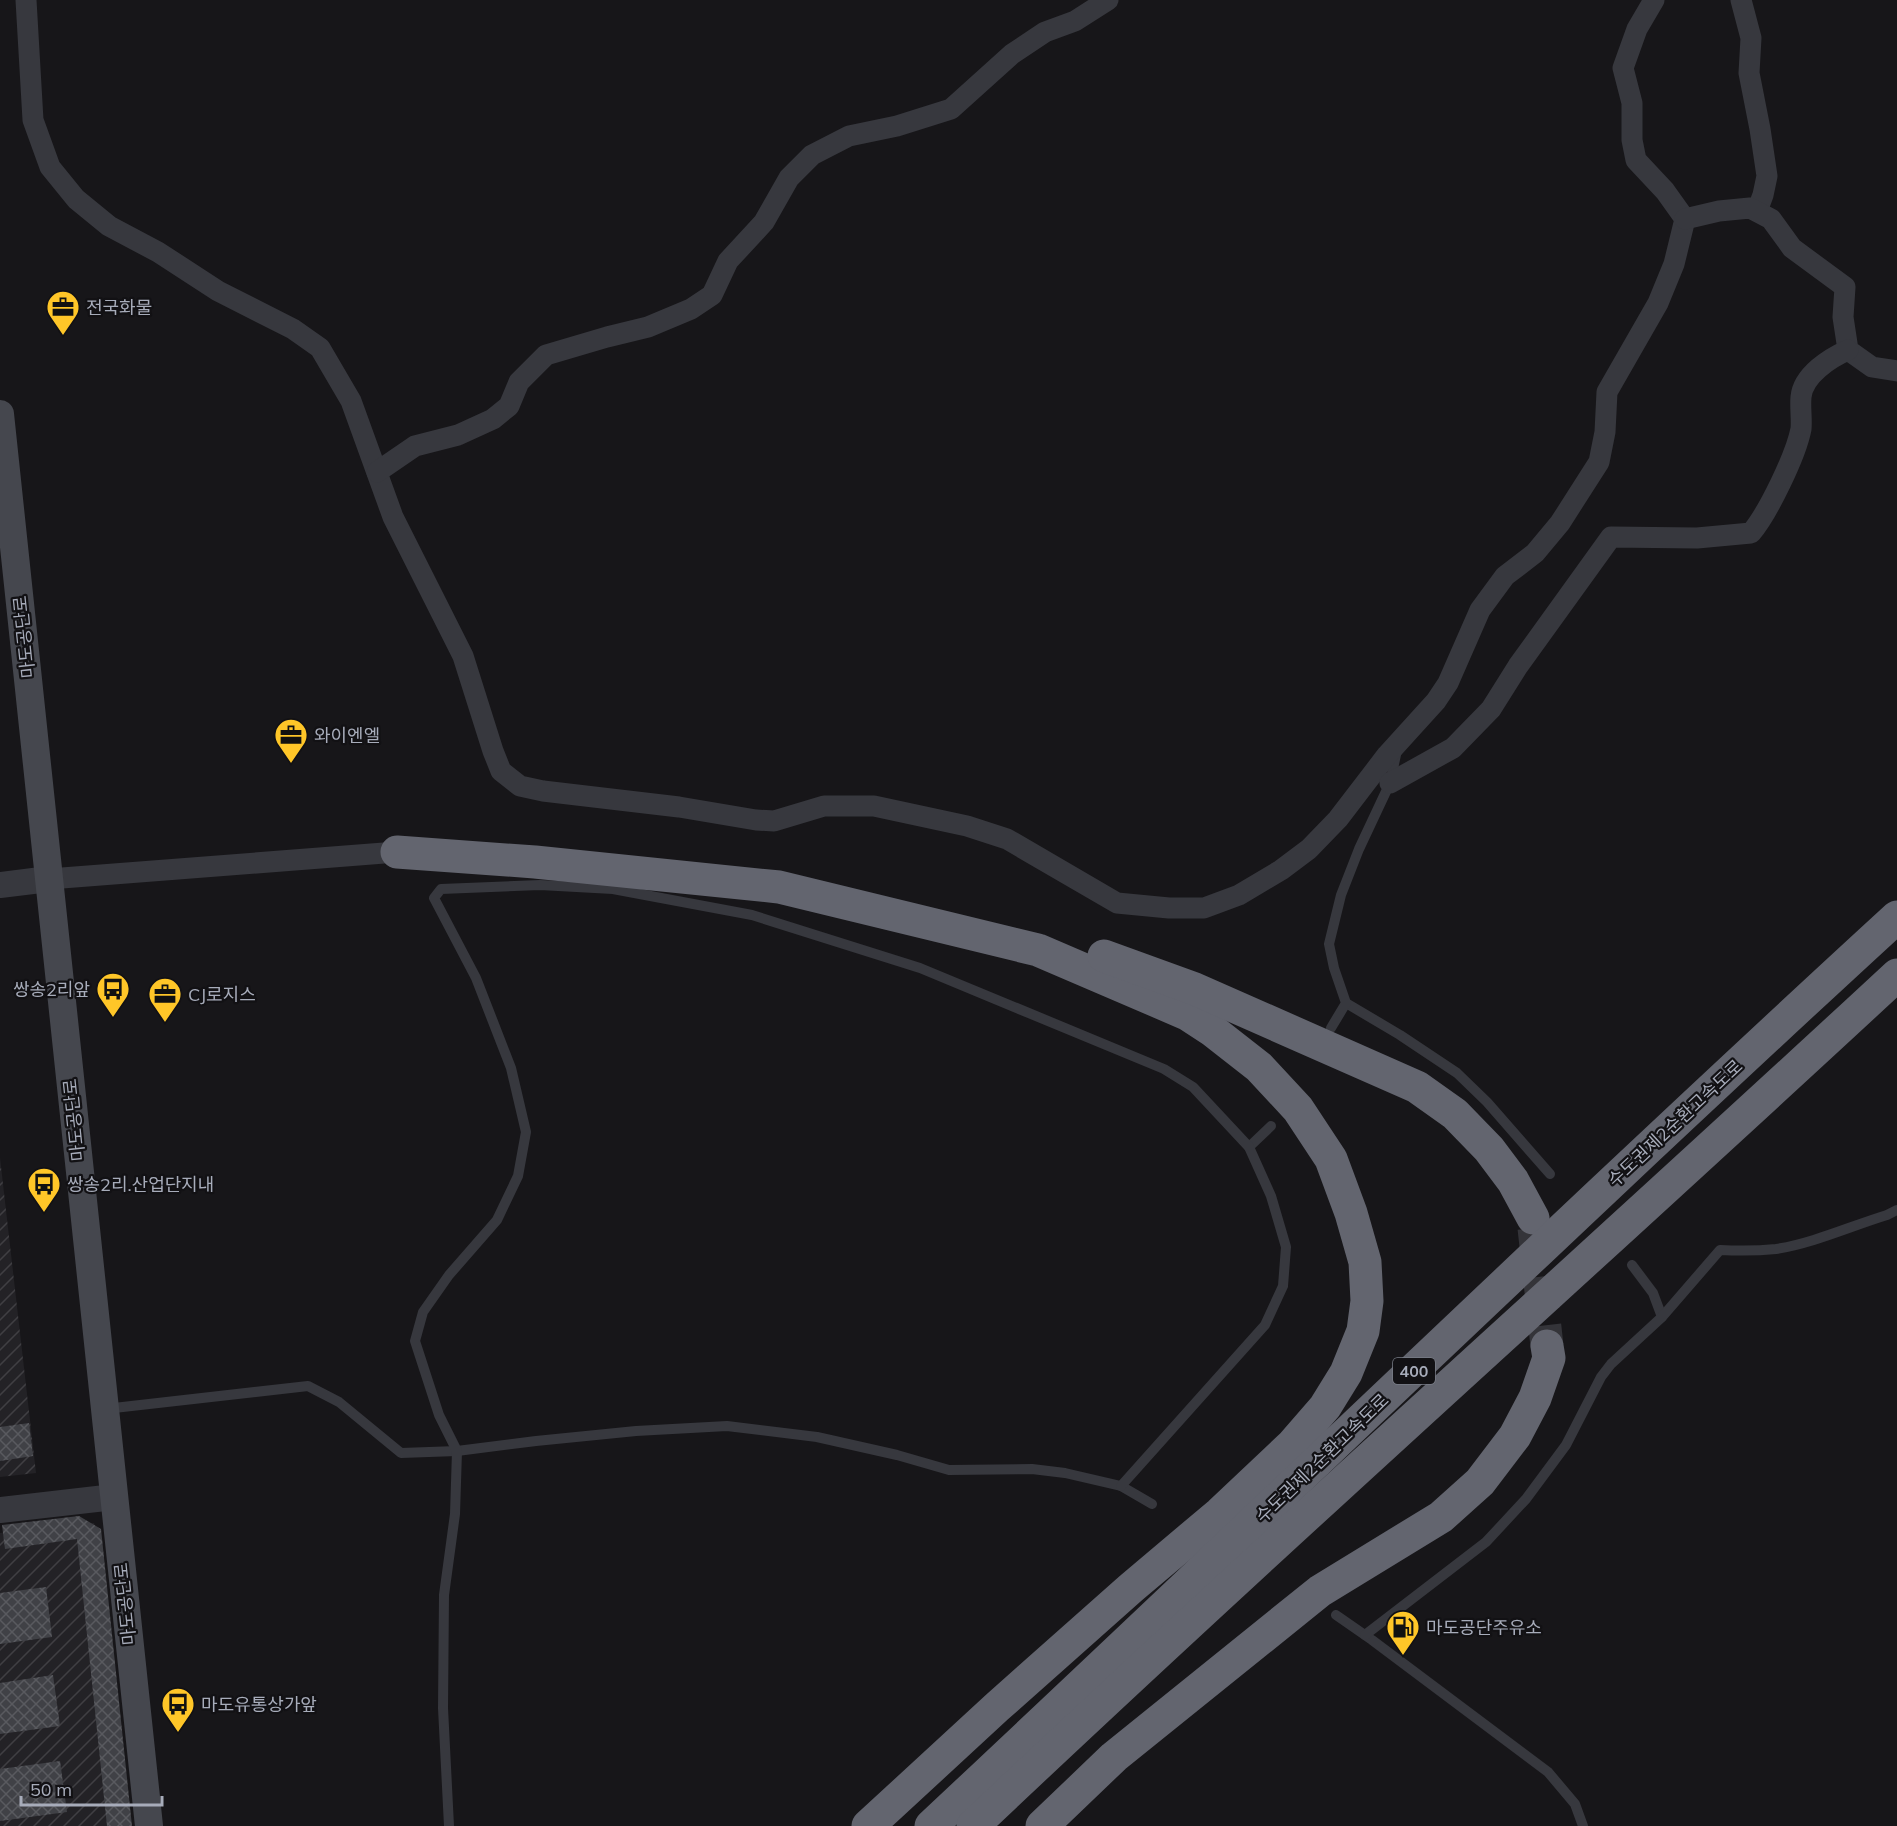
<svg xmlns="http://www.w3.org/2000/svg" width="1897" height="1826" font-family="Mulish,'Noto Sans KR',sans-serif">
<defs>
<pattern id="industrial-furrows" width="10" height="10" patternUnits="userSpaceOnUse" patternTransform="scale(1.5)"><rect width="10" height="10" fill="#232226"/><path d="M-1 1l2-2M0 10L10 0M9 11l2-2" fill="none" stroke="#403f43"/></pattern>
<pattern id="building-cross-hatch" width="8" height="8" patternUnits="userSpaceOnUse" patternTransform="scale(1.5)"><rect width="8" height="8" fill="#404146"/><path d="M0 0l8 8M0 8l8-8" fill="none" stroke="#595a5f"/></pattern>
</defs>
<rect width="100%" height="100%" fill="#171619"/>
<g fill="url(#industrial-furrows)">
<polygon points="0,1158 36,1473 0,1477"/>
<polygon points="94,1523 126,1826 0,1826 0,1533"/>
</g>
<g fill="url(#building-cross-hatch)">
<polygon points="29,1423 33,1456 0,1461 0,1427"/>
<polygon points="79,1516 101,1529 132,1826 107,1826 77,1539 5,1549 2,1525"/>
<polygon points="46,1587 52,1637 0,1644 0,1593"/>
<polygon points="53,1675 60,1726 0,1734 0,1683"/>
<polygon points="60,1761 67,1812 0,1821 0,1769"/>
</g>
<g fill="none" stroke-linecap="round" stroke-linejoin="round">
<polyline stroke="#343439" stroke-width="33" stroke-dasharray="33 16" stroke-linecap="butt" points="1534,1228 1547,1346"/>
<g stroke="#37383e" stroke-width="10">
<polyline points="1346,1003 1400,1035 1457,1073 1487,1102 1550,1174"/>
<polyline points="1331,1028 1346,1003 1334,968 1329,944 1341,895 1359,849 1390,783 1397,750"/>
<polyline points="1249,1147 1271,1126"/>
<polyline points="1632,1265 1653,1293 1662,1317"/>
<polyline points="105,1409 308,1386 339,1402 401,1453 457,1451 536,1441 636,1431 727,1426 817,1437 897,1455 949,1470 1032,1469 1065,1473 1121,1486 1152,1504"/>
<polyline points="1336,1615 1372,1640 1548,1772 1575,1804 1583,1826"/>
<path d="M1365,1635L1486,1542L1526,1499L1566,1445L1601,1377L1611,1364L1662,1317L1720,1250C1739,1251 1757,1251 1776,1249C1814,1243 1851,1226 1887,1215L1897,1210"/>
<polyline points="449,1826 443,1708 444,1595 455,1514 457,1451 439,1415 415,1341 423,1312 449,1275 497,1220 518,1176 526,1132 511,1068 476,978 434,898 441,889 540,885 613,889 752,915 920,968 1164,1069 1193,1087 1249,1147 1271,1196 1286,1247 1283,1286 1265,1325 1121,1486"/>
</g>
<g stroke="#37383e" stroke-width="21">
<polyline points="26,0 33,120 50,167 76,199 109,226 158,252 218,291 293,329 320,348 351,401 393,517 463,656 493,751 501,771 520,786 543,791 679,807 756,820 774,821 824,806 874,806 967,826 1007,839 1117,903 1169,908 1204,908 1239,895 1281,870 1309,849 1338,819 1387,755 1436,701 1448,683 1480,610 1505,576 1535,553 1560,523 1599,462 1605,432 1607,392 1658,303 1674,264 1685,219 1665,191 1636,160 1632,140 1632,103 1623,68 1637,29 1654,0"/>
<polyline points="1741,0 1751,38 1749,73 1760,129 1767,176 1763,195 1757,211"/>
<polyline points="1685,219 1719,211 1750,208 1771,219 1792,248 1845,287 1843,317 1848,350 1872,367 1897,371"/>
<polyline points="377,472 415,446 458,435 493,419 509,406 519,382 546,355 607,337 648,327 691,309 712,295 728,261 764,222 789,178 812,155 849,136 897,126 951,109 1012,54 1045,32 1075,21 1108,0"/>
<path d="M1390,783L1453,748L1491,709L1518,666L1611,537L1697,538L1751,533C1768,513 1796,455 1801,429C1802,419 1800,408 1801,397C1803,375 1830,358 1848,350"/>
<polyline points="49,879 397,852"/>
</g>
<g stroke="#37383e" stroke-width="26">
<polyline points="0,885 49,879"/>
<polyline points="0,1510 114,1497"/>
</g>
<polyline stroke="#45474e" stroke-width="28" points="0,414 149,1826"/>
<g stroke="#63656f" stroke-width="33">
<polyline points="397,852 535,862 779,887 1038,950 1187,1014 1213,1031 1259,1067 1298,1109 1331,1159 1351,1213 1365,1262 1367,1301 1363,1331 1346,1373 1325,1407 1292,1445 1220,1513 1131,1588 997,1707 868,1826"/>
<polyline points="1104,956 1195,989 1417,1087 1455,1114 1489,1149 1513,1181 1533,1218"/>
<path d="M931,1826C1254,1524 1571,1216 1897,917"/>
<path d="M973,1826C1277,1538 1590,1260 1897,975"/>
<polyline points="1042,1826 1114,1757 1320,1591 1441,1517 1480,1482 1515,1436 1535,1398 1549,1358 1547,1346"/>
</g>
</g>
<defs>
<symbol id="office-pin" viewBox="-11 -11 22 30"><path d="M0 17L-7.5 6A9.5 9.5 0 1 1 7.5 6Z" fill="#ffc628" stroke="#121114"/><path d="M-6-3h4V-5.5h4V-3h4V5H-6ZM-1-4.5V-3h2v-1.5ZM-6 0V1H6V0Z" fill="#111"/></symbol>
<symbol id="bus-pin" viewBox="-11 -11 22 30"><path d="M0 17L-7.5 6A9.5 9.5 0 1 1 7.5 6Z" fill="#ffc628" stroke="#121114"/><path d="M-5-6H5V4H4V6H2V4H-2V6H-4V4H-5ZM-3.5-4V0h7V-4ZM-3.5 1.2v1.5H-2V1.2ZM2 1.2v1.5H3.5V1.2Z" fill="#111"/></symbol>
<symbol id="fuel-pin" viewBox="-11 -11 22 30"><path d="M0 17L-7.5 6A9.5 9.5 0 1 1 7.5 6Z" fill="#ffc628" stroke="#121114"/><path d="M-5.5-6h7V0h2V4h1.3V-2.5L3-4.5l.8-.8L6-3V5H2.5V1h-1V6h-7ZM-4.2-4.7v3.2H.2V-4.7Z" fill="#111"/></symbol>
</defs>
<g fill-rule="evenodd">
<use href="#office-pin" x="44" y="288" width="38" height="52"/>
<use href="#office-pin" x="272" y="716" width="38" height="52"/>
<use href="#bus-pin" x="94" y="970" width="38" height="52"/>
<use href="#office-pin" x="146" y="975" width="38" height="52"/>
<use href="#bus-pin" x="25" y="1165" width="38" height="52"/>
<use href="#fuel-pin" x="1384" y="1608" width="38" height="52"/>
<use href="#bus-pin" x="159" y="1685" width="38" height="52"/>
</g>
<g text-anchor="middle" dominant-baseline="central" stroke-width="4.5" stroke-linejoin="round" paint-order="stroke">
<rect fill="#121114" stroke="#7a7e88" stroke-width="1.5" x="1393" y="1358" width="42" height="26" rx="4.5"/>
<g font-size="16" font-weight="bold" fill="#a7acba">
<text x="1414" y="1371">400</text>
</g>
<g font-size="18" fill="#a7acba" stroke="#121114" text-anchor="start">
<text x="86" y="307">전국화물</text>
<text x="314" y="735">와이엔엘</text>
<text x="90" y="989" text-anchor="end">쌍송2리앞</text>
<text x="188" y="994">CJ로지스</text>
<text x="67" y="1184">쌍송2리.산업단지내</text>
<text x="1426" y="1627">마도공단주유소</text>
<text x="201" y="1704">마도유통상가앞</text>
</g>
<g font-size="18" fill="#a7acba" stroke="#121114">
<text transform="translate(24 637) rotate(-96)">마도공단로</text>
<text transform="translate(74 1120) rotate(-96)">마도공단로</text>
<text transform="translate(1675 1123) rotate(-43)">수도권제2순환고속도로</text>
<text transform="translate(1322 1458) rotate(-44)">수도권제2순환고속도로</text>
<text transform="translate(125 1604) rotate(-96)">마도공단로</text>
</g>
</g>
<path d="M21 1796v9h141v-9" fill="none" stroke="#a7acba" stroke-width="3"/>
<text x="30" y="1796" font-size="18" fill="#a7acba" stroke="#121114" stroke-width="4.5" paint-order="stroke">50 m</text>
</svg>
